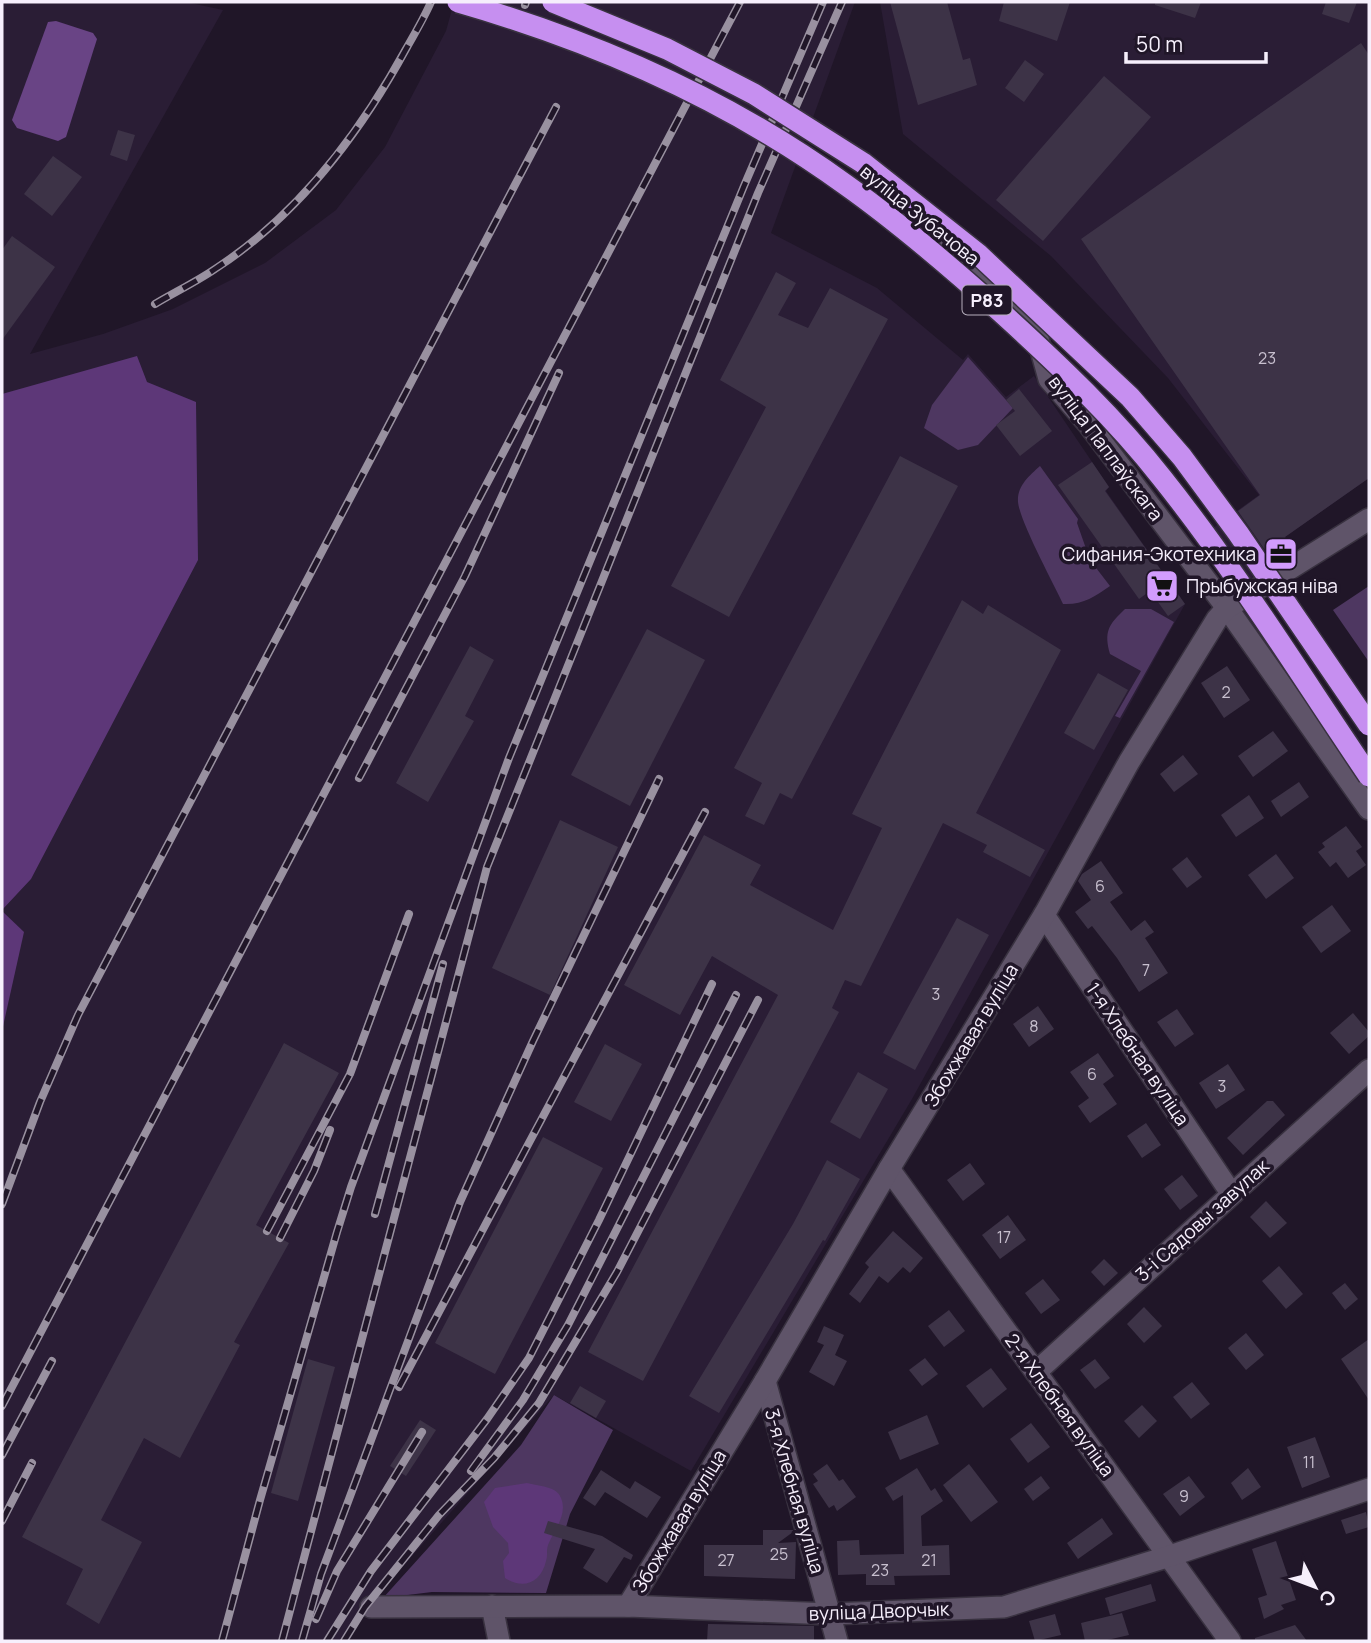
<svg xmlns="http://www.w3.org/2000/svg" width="1371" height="1643" font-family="Manrope,sans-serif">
<rect width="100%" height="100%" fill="#201628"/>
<g fill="#2a1d35">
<polygon points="2,2 186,2 223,10 30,354 103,334 173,309 265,263 336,210 385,147 446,31 454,2 855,2 771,233 877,288 963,360 968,354 1006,397 1034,376 1109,487 1106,491 1185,604 912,1099 691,1471 554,1395 368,1606 347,1641 2,1641"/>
<polygon points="880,2 1369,2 1369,478 1285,537 1295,551 1246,585 1209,531 1259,495 1168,378 1051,256 903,134"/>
</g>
<g fill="#4e3761">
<polygon points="968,357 1013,408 978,445 958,450 924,428 932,405"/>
<path d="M1040,466L1078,519L1077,523L1090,560L1110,586C1094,597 1083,605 1063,604C1053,582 1020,522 1018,502C1017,486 1029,476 1040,466Z"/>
<polygon points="1369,586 1369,662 1333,610"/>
<path d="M1125,609H1151L1174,622L1120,718L1115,716L1141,671L1110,654C1104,632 1108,625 1125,609Z"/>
<polygon points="554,1395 613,1430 570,1514 546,1593 432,1592 383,1598 521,1445"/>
</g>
<g fill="#5d3778">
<polygon points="137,356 147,382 196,402 198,560 31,879 2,910 2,394"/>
<polygon points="2,911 24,932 2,1031"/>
<path d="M527,1483C538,1486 557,1486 561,1498C568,1515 554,1530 548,1545C546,1551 548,1555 546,1561C541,1583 523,1590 505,1578L503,1561L509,1553L508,1543L493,1527L484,1502L495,1488Z"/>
</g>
<polygon fill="#694485" points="56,21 93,33 97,39 66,137 58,141 17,128 12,120 48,22"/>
<g fill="#3d3347">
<polygon points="890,2 947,2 963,60 970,58 977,85 918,105"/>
<polygon points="1004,2 1070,2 1057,41 999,21"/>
<polygon points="1155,2 1201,2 1195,18 1155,5"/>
<polygon points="1326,2 1357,2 1349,23 1322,14"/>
<polygon points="1361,43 1369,55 1369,478 1285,537 1294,550 1274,563 1238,511 1260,495 1081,239"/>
<polygon points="1025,60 1044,74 1024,102 1005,88"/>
<polygon points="1104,76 1151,117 1043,241 996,200"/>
<polygon points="118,130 135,135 127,161 110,155"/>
<polygon points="53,156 82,177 52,216 24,194"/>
<polygon points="12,236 55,267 2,340 2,250"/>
<polygon points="776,272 796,283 778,315 808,328 830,288 888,319 729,617 671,586 766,407 720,380"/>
<polygon points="1019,389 1052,431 1020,456 996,425 1015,411 1006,400"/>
<polygon points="900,456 958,486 792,799 780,793 764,825 745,816 762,783 734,768"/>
<polygon points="1092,462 1109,487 1105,491 1185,604 1168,616 1150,591 1139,599 1058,485"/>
<polygon points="962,600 983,614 988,605 1061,650 976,813 1045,850 1030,877 983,852 987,845 943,823 861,986 845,980 832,1008 839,1012 643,1381 588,1352 778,995 712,956 680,1015 624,985 704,835 761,865 750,885 833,930 882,828 852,814"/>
<polygon points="647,629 705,660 630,806 571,775"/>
<polygon points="470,646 494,660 465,716 474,721 428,802 396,783"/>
<polygon points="1227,666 1250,700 1224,718 1201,683"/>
<polygon points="1098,673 1128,690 1094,750 1064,733"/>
<polygon points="1273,731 1288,751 1253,777 1238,756"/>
<polygon points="1183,755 1198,774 1174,792 1160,774"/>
<polygon points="1299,782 1309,797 1281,817 1271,801"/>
<polygon points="1249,795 1264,818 1236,837 1221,815"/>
<polygon points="560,820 618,847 550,995 492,968"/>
<polygon points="1346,826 1362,847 1356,851 1366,865 1348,878 1336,862 1330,867 1318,852 1325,847 1322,843"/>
<polygon points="1276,854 1294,878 1266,899 1248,875"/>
<polygon points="1187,857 1202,877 1187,888 1172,869"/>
<polygon points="1101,861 1123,893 1110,902 1131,931 1145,920 1154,932 1145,938 1168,973 1139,992 1117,958 1092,926 1088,929 1075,912 1091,900 1078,881 1082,874"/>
<polygon points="1332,905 1351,931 1321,953 1302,927"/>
<polygon points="957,918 989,935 915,1070 883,1053"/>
<polygon points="1038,1006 1054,1029 1029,1047 1013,1024"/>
<polygon points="1177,1009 1194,1034 1175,1047 1157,1022"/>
<polygon points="1353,1013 1369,1032 1369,1036 1349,1054 1330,1033"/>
<polygon points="284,1043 339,1073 256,1225 289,1243 234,1342 240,1345 180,1458 144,1438 101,1520 142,1542 99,1624 66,1604 83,1569 22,1537"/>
<polygon points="605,1044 642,1064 611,1121 574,1102"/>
<polygon points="1098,1053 1114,1076 1103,1084 1117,1104 1090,1123 1078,1106 1089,1098 1070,1072"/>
<polygon points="1228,1064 1245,1090 1216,1109 1199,1083"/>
<polygon points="858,1072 888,1089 860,1139 830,1122"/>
<polygon points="1267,1101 1273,1101 1285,1115 1243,1155 1227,1138"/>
<polygon points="1146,1123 1161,1145 1142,1158 1127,1136"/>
<polygon points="543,1137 603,1168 495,1374 435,1343"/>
<polygon points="827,1160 860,1179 825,1241 823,1240 719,1413 689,1396 793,1224"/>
<polygon points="970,1163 985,1184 963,1201 947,1180"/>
<polygon points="1182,1175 1198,1196 1180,1210 1164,1189"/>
<polygon points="1266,1201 1287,1223 1270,1238 1250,1217"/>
<polygon points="1008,1215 1026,1240 1000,1259 982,1235"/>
<polygon points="893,1231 923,1258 910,1273 903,1267 888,1283 879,1276 860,1303 849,1294 869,1267 865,1263"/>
<polygon points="1104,1259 1118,1273 1104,1286 1091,1272"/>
<polygon points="1279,1266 1303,1294 1286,1309 1262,1281"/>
<polygon points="1043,1279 1060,1300 1041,1314 1025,1293"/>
<polygon points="1345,1283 1358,1299 1345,1310 1332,1293"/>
<polygon points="1144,1307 1162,1326 1144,1343 1127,1324"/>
<polygon points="949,1310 965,1331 944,1347 928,1326"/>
<polygon points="824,1326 844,1335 835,1355 847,1361 834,1386 809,1372 824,1345 817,1342"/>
<polygon points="1246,1333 1264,1355 1246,1370 1228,1348"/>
<polygon points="1369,1339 1369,1400 1341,1359"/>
<polygon points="925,1358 938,1374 922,1386 909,1370"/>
<polygon points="308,1359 335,1367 298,1501 271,1493"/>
<polygon points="1095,1359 1110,1378 1095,1389 1080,1370"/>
<polygon points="991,1368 1007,1389 983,1408 966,1386"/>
<polygon points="1192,1382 1210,1404 1191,1419 1173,1397"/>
<polygon points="580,1386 606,1401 596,1418 570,1403"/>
<polygon points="1142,1405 1157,1421 1139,1438 1124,1421"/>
<polygon points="927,1415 939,1444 900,1460 888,1432"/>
<polygon points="420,1420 436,1430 406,1476 390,1466"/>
<polygon points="1031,1423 1050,1447 1028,1463 1010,1439"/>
<polygon points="1315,1437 1330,1477 1302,1488 1287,1447"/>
<polygon points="827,1464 839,1481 843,1479 856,1497 837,1511 834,1505 829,1508 813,1484 818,1481 813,1474"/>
<polygon points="969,1464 998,1502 971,1522 943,1485"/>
<polygon points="917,1468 931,1491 935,1488 943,1501 921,1516 922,1546 949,1545 950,1575 894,1576 895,1585 866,1585 866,1574 838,1575 837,1541 859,1540 860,1555 904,1554 903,1495 893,1501 885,1488"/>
<polygon points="1248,1468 1261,1487 1242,1500 1231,1483"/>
<polygon points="601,1470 630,1489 635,1481 661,1497 647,1518 605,1492 595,1506 583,1498"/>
<polygon points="1041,1476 1050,1488 1033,1501 1024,1489"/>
<polygon points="1189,1476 1205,1497 1180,1516 1163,1494"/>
<polygon points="1366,1512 1369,1527 1346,1534 1341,1520"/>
<polygon points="1102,1518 1113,1534 1078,1559 1067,1543"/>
<polygon points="548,1521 602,1536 633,1555 631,1560 624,1557 607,1583 583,1568 595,1549 544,1533"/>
<polygon points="763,1530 793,1530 793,1532 778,1543 796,1542 795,1579 704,1576 704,1545 763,1545"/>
<polygon points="1276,1541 1296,1600 1281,1605 1284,1609 1264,1619 1258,1598 1267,1595 1252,1549"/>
<polygon points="1151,1584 1156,1601 1110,1615 1105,1598"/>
<polygon points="1122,1613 1129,1635 1103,1641 1085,1641 1081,1623"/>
<polygon points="1055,1614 1061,1635 1035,1641 1029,1621"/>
<polygon points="708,1624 814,1626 814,1641 707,1641"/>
<polygon points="1295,1625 1307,1641 1255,1641 1255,1638"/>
</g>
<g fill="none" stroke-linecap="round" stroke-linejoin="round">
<defs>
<g id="minor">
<polyline points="934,235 1035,328 1049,379 1089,425 1227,608 1369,809"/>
<polyline points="1044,915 1231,1193"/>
<polyline points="889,1169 1230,1641"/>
<polyline points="1036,1372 1369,1070"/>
<polyline points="765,1381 837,1641"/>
<polyline points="492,1606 499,1641"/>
<polyline points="628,1606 765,1381 889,1169 1044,915 1129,762 1217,619 1227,608 1369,519"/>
<polyline points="371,1607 628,1606 830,1614 1004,1607 1170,1556 1369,1489"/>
</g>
</defs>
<use href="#minor" stroke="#393240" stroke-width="24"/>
<use href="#minor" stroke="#5f5469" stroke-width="21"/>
<defs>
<g id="rail">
<polyline points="525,5 526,2"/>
<path d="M155,304C175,292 196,282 215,269C297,216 360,133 406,49C415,33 424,18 431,2"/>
<polyline points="359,778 465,576 559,373"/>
<polyline points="2,1204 40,1102 78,1015 556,107"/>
<polyline points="375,1214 443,964"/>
<polyline points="267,1231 350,1074 409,914"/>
<polyline points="280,1238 314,1171 330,1130"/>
<polyline points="399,1387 705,812"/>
<polyline points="2,1406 740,2"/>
<polyline points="2,1455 52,1361"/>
<polyline points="471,1471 523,1400 568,1325 736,995"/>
<polyline points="2,1521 32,1463"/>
<polyline points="316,1619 337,1571 422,1432"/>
<polyline points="222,1641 260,1500 337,1232 351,1187 509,758 744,186 823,2"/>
<polyline points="282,1641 487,867 758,193 842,2"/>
<polyline points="302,1641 321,1574 460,1202 533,1041 659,779"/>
<polyline points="327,1641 371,1571 487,1419 529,1358 599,1220 712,984"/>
<polyline points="344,1641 365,1607 439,1515 494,1458 539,1403 617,1272 758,1000"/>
</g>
</defs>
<use href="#rail" stroke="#9991a0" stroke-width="8"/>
<use href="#rail" stroke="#201628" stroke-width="5" stroke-dasharray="16" stroke-linecap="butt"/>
<defs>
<g id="highway-bridge">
<path d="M458,2C597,42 729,100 846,185C901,224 953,269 1003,314C1059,365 1115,418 1162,478C1237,572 1301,676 1369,776"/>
<polyline points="553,2 667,49 754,94 863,163 978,254 1130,397 1182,457 1238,533 1369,725"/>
</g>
</defs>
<use href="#highway-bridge" stroke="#393240" stroke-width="24" stroke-linecap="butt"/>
<use href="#highway-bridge" stroke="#c68ff0" stroke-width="21"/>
</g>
<defs>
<symbol id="office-square" viewBox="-11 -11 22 22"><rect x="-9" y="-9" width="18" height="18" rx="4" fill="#d29cfd" stroke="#201628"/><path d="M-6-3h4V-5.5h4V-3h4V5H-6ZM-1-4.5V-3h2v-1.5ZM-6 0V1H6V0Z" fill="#111"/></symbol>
<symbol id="supermarket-square" viewBox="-11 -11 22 22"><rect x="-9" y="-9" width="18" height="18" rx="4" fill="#d29cfd" stroke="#201628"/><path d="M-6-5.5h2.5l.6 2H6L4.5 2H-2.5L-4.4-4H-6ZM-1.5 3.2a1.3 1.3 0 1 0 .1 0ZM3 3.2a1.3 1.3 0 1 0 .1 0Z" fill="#111"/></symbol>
</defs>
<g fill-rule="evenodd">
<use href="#office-square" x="1262" y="535" width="38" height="38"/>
<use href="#supermarket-square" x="1143" y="567" width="38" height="38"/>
</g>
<g text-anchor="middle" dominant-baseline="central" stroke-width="7" stroke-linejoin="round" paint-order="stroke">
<g font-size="16" fill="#c8c0cf">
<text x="1267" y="358">23</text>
<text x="1226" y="692">2</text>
<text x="1100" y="886">6</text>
<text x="1146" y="970">7</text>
<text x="936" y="994">3</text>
<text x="1034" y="1026">8</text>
<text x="1092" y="1074">6</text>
<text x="1222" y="1086">3</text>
<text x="1004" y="1237">17</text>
<text x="1309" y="1462">11</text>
<text x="1184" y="1496">9</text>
<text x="779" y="1554">25</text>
<text x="726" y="1560">27</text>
<text x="929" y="1560">21</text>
<text x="880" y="1570">23</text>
</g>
<rect fill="#201628" stroke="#b6aebc" stroke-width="2" x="962.5" y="285.5" width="49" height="29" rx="5"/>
<g font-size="18" font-weight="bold" fill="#f6effc">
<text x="987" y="300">Р83</text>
</g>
<g font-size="19" fill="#f6effc" stroke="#201628">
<text transform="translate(920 215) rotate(39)">вуліца Зубачова</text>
<text transform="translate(1106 448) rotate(53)">вуліца Паплаўскага</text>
<text transform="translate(971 1035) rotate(-59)">Збожжавая вуліца</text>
<text transform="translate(1138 1054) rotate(56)">1-я Хлебная вуліца</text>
<text transform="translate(1202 1220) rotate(-42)">3-і Садовы завулак</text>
<text transform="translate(1060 1405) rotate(54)">2-я Хлебная вуліца</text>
<text transform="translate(795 1491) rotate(74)">3-я Хлебная вуліца</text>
<text transform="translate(679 1521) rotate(-59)">Збожжавая вуліца</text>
<text transform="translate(879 1611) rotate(-2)">вуліца Дворчык</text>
</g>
<g font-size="19" fill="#f6effc" stroke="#201628" text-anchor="end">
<text x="1256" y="554">Сифания-Экотехника</text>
<text x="1186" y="586" text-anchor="start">Прыбужская ніва</text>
</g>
</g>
<rect width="1371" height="1643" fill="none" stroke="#f6effc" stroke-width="7"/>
<g transform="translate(1315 1587) rotate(132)" stroke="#201628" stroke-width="5" paint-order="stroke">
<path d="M0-5L12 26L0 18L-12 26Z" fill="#f6effc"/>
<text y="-10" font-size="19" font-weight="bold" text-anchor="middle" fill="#f6effc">С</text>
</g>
<path d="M1126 52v10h140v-10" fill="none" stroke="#f6effc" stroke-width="3.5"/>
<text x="1136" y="52" font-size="21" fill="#f6effc" stroke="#201628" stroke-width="5" paint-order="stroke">50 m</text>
</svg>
